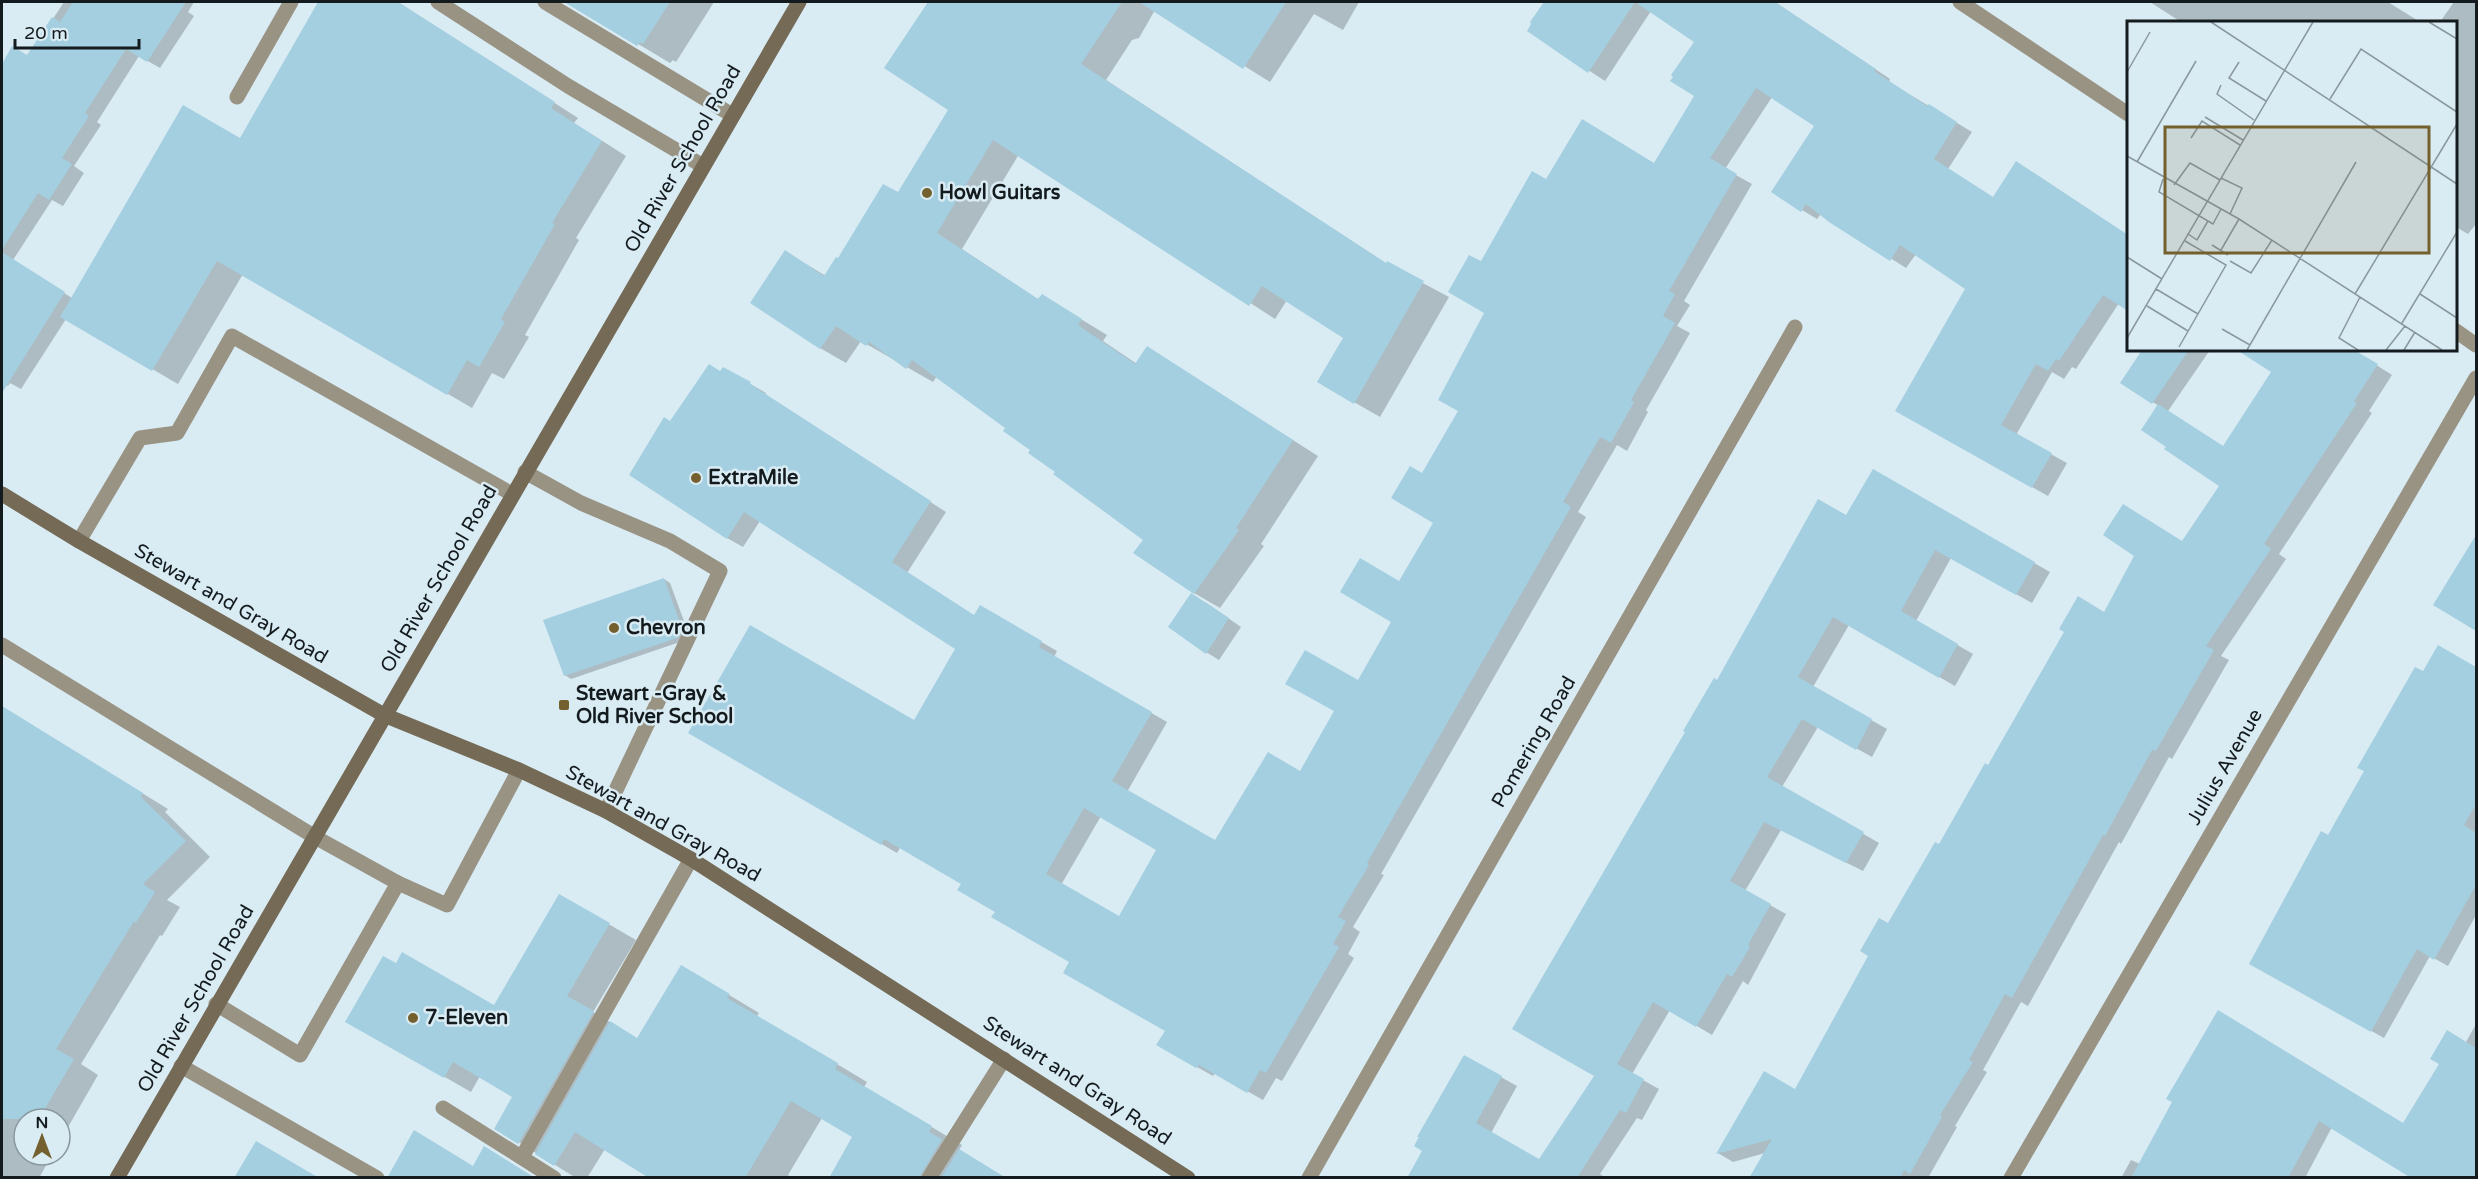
<svg xmlns="http://www.w3.org/2000/svg" width="2478" height="1179" font-family="'Varela Round',sans-serif">
<rect width="100%" height="100%" fill="#d9ebf3"/>
<g fill="#0003" fill-rule="evenodd">
<polygon points="64,2 194,2 188,12 194,16 160,68 139,56 97,122 101,125 74,166 84,173 63,206 52,200 13,260 72,298 241,140 320,2 398,2 578,118 574,123 626,156 576,238 579,240 525,335 529,337 504,379 492,373 472,408 243,274 178,384 66,319 21,389 10,383 8,386 2,383 2,67 13,48 28,57"/>
<polygon points="568,2 714,2 676,62 673,60 670,63"/>
<polygon points="930,2 1359,2 1343,30 1314,14 1270,82 1155,10 1139,38 1132,40 1106,80 1387,264 1449,297 1380,417 1319,382 1345,338 1287,300 1275,319 1019,154 962,249 1039,300 1043,296 1107,335 1103,341 1137,364 1148,348 1318,456 1261,544 1264,546 1220,608 1194,593 1145,540 1057,472 1008,428 937,376 933,382 861,341 846,363 820,348 786,252 826,276 838,260 898,194 950,109 886,67"/>
<path d="M1546,2H1775L1890,79L1889,82L1972,132L1948,169L1994,198L2032,172L2128,236V309L2119,303L2076,369L2072,367L2064,379L2052,372L2016,435L2067,463L2048,496L1897,410L1967,288L1916,254L1906,268L1821,214L1817,219L1802,210L1816,126L1772,97L1725,169L1752,184L1684,301L1690,305L1677,326L1690,333L1646,410L1648,412L1627,451L1617,445L1578,512L1586,517L1381,874L1384,875L1353,927L1360,932L1348,954L1354,958L1282,1081L1276,1078L1263,1100L1215,1073L1213,1076L1158,1045L1167,1030L997,911L963,883L901,846L897,853L690,732L914,722L957,649L760,521L743,547L727,538L671,423L724,369L766,393L765,395L946,512L907,573L975,617L981,607L1057,651L1054,657L1167,722L1127,792L1216,842L1301,773L1359,682L1394,621L1399,583L1435,522L1422,475L1460,411L1486,312L1481,263L1547,181L1655,164L1696,96V41L1651,11L1605,81L1548,44L1532,22ZM1101,816L1158,849L1120,918L1061,885Z"/>
<polygon points="2150,2 2388,2 2420,22 2181,22"/>
<polygon points="2454,2 2476,2 2476,224 2468,234 2456,227 2456,22 2440,22"/>
<polygon points="2144,350 2210,350 2168,411 2224,447 2274,372 2240,350 2353,350 2392,375 2369,411 2372,413 2279,554 2286,559 2221,656 2229,660 2172,759 2169,757 2121,844 2119,842 2028,1006 2021,1002 1983,1070 1987,1072 1955,1126 1957,1127 1928,1178 1751,1178 1765,1153 1733,1162 1718,1153 1795,1091 1888,925 1989,767 2104,614 2182,543 2221,485 2159,406 2122,383"/>
<polygon points="1873,471 2050,572 2032,603 1951,558 1916,621 1973,654 1955,686 1849,625 1813,687 1887,729 1872,757 1818,727 1782,787 1879,843 1863,871 1781,830 1745,891 1786,914 1748,985 1743,981 1712,1035 1670,1010 1632,1074 1659,1089 1642,1120 1637,1118 1600,1174 1605,1178 1412,1178 1465,1057 1517,1086 1491,1133 1540,1161 1596,1076 1718,682 1847,517"/>
<polygon points="2476,539 2476,629 2435,605"/>
<polygon points="664,579 670,583 688,632 683,641 571,679 565,675"/>
<polygon points="1205,602 1241,627 1219,660 1206,652"/>
<polygon points="2439,647 2476,669 2476,915 2448,966 2430,956 2384,1038 2251,963 2329,837"/>
<polygon points="2,707 168,809 165,812 210,857 167,900 180,907 162,936 160,935 81,1064 98,1075 60,1141 60,1119 24,1119 24,1155 52,1155 39,1178 2,1178"/>
<polygon points="560,896 636,940 593,1012 638,1039 711,984 759,1013 757,1016 867,1082 864,1087 962,1145 959,1150 1006,1178 831,1178 854,1137 822,1118 788,1175 792,1178 652,1178 605,1149 587,1178 576,1178 496,1128 514,1096 480,1076 471,1092 347,1021 494,1007"/>
<polygon points="2476,1024 2476,1178 2414,1178 2332,1127 2305,1178 2121,1178 2131,1160 2140,1164 2173,1101 2404,1125 2466,1042"/>
</g>
<g fill="#a4cfe0" fill-rule="evenodd">
<polygon points="73,2 186,2 147,62 126,49 85,113 89,116 62,158 72,164 49,200 38,193 2,250 2,64 12,46 27,55 52,17 60,22"/>
<polygon points="318,2 398,2 555,102 551,108 602,141 552,223 555,224 501,319 505,322 479,367 467,360 447,395 217,261 152,371 60,317 183,105 240,138"/>
<polygon points="564,2 670,2 643,44 640,42 637,46"/>
<polygon points="928,2 1122,2 1081,64 1386,263 1387,261 1424,281 1354,404 1317,382 1343,338 1262,286 1249,306 993,140 937,233 1038,299 1042,294 1082,319 1078,325 1135,364 1147,346 1293,440 1236,528 1239,530 1194,594 1133,553 1143,540 1053,474 1055,472 1028,453 1030,450 1003,431 1005,428 912,360 906,369 869,342 866,346 836,326 820,349 750,303 785,250 824,276 836,257 838,258 883,184 898,192 948,110 884,68"/>
<polygon points="1139,2 1286,2 1243,69"/>
<path d="M1544,2H1775L1876,69L1874,71L1927,106L1929,104L1957,122L1934,159L1993,197L2016,161L2128,235V311L2103,295L2059,361L2056,359L2048,371L2036,364L2001,425L2052,453L2032,488L1895,411L1965,289L1900,245L1890,261L1829,222L1806,204L1801,212L1771,192L1814,126L1756,88L1710,158L1737,174L1669,291L1675,294L1663,316L1675,323L1631,400L1634,402L1611,443L1600,437L1563,502L1571,507L1367,863L1369,865L1338,917L1346,921L1333,944L1339,947L1266,1073L1260,1070L1247,1093L1199,1065L1196,1068L1156,1045L1165,1031L1063,973L1069,962L991,917L995,912L957,890L961,884L884,839L881,845L688,733L750,625L914,720L955,649L744,512L727,539L629,475L664,417L670,421L709,364L720,371L723,367L751,382L750,384L931,501L892,562L974,615L980,605L1042,641L1039,647L1152,712L1112,781L1215,840L1268,752L1300,771L1334,711L1285,684L1305,650L1358,680L1391,622L1340,592L1360,558L1399,581L1433,523L1391,498L1410,466L1422,473L1458,411L1438,400L1484,313L1448,292L1469,255L1481,261L1532,171L1546,179L1582,119L1654,163L1694,96L1670,81L1673,77L1671,75L1694,42L1635,2L1588,73L1527,31L1531,24L1530,22ZM1084,808L1156,850L1119,916L1046,874Z"/>
<polygon points="2,252 65,292 2,393"/>
<polygon points="2142,350 2189,350 2152,404 2120,383"/>
<polygon points="2237,350 2354,350 2378,364 2354,401 2357,403 2264,544 2271,549 2206,646 2214,650 2156,751 2152,750 2105,836 2103,835 2012,998 2005,994 1969,1060 1973,1062 1940,1115 1942,1117 1910,1174 1904,1170 1900,1178 1749,1178 1772,1139 1716,1154 1764,1071 1795,1089 1868,956 1860,951 1879,918 1888,923 1935,842 1939,844 1985,763 1988,765 2064,632 2059,629 2078,596 2104,612 2134,556 2103,535 2123,504 2182,541 2219,486 2164,449 2166,447 2141,430 2158,404 2223,446 2271,372"/>
<polygon points="1873,469 2035,562 2016,595 1935,550 1901,611 1958,644 1939,678 1833,617 1798,677 1872,719 1856,750 1802,719 1767,777 1864,832 1846,863 1764,822 1730,881 1771,904 1748,945 1750,947 1732,977 1727,974 1696,1027 1653,1002 1617,1064 1644,1079 1626,1113 1620,1110 1577,1178 1407,1178 1422,1151 1414,1146 1419,1137 1417,1137 1464,1055 1502,1076 1476,1123 1539,1159 1594,1076 1512,1029 1685,732 1683,731 1714,678 1717,680 1818,499 1846,515"/>
<polygon points="2476,535 2476,631 2433,605"/>
<polygon points="664,578 682,628 677,638 564,676 543,620"/>
<polygon points="1191,593 1229,618 1206,654 1168,627"/>
<polygon points="2438,645 2476,667 2476,804 2464,825 2476,833 2476,885 2434,960 2417,949 2371,1032 2249,964 2321,831 2328,835 2364,771 2357,768 2415,667 2423,671"/>
<polygon points="2,706 143,793 141,797 186,841 143,884 155,892 136,923 134,921 56,1049 74,1059 39,1119 2,1119"/>
<polygon points="559,894 610,923 567,996 594,1011 518,1144 494,1129 512,1097 453,1062 444,1078 345,1022 383,956 396,963 402,952 494,1005"/>
<polygon points="681,965 730,994 727,998 838,1063 835,1069 932,1126 929,1132 942,1139 919,1178 829,1178 852,1137 791,1101 745,1178 649,1178 575,1132 554,1166 535,1154 610,1021 637,1038"/>
<polygon points="2218,1010 2403,1123 2439,1064 2430,1059 2447,1030 2476,1048 2476,1178 2411,1178 2319,1121 2288,1178 2131,1178 2172,1102 2166,1099"/>
<polygon points="414,1130 473,1166 484,1146 535,1178 387,1178"/>
<polygon points="256,1141 319,1178 234,1178"/>
<polygon points="959,1149 1006,1178 941,1178"/>
</g>
<g fill="none" stroke-linecap="round" stroke-linejoin="round">
<g stroke="#999384" stroke-width="15">
<polyline points="438,2 568,86 703,166"/>
<polyline points="545,2 732,115"/>
<polyline points="237,97 291,2"/>
<polyline points="525,472 581,503 670,541 720,571 606,811"/>
<polyline points="79,541 140,438 177,433 232,336 512,494"/>
<polyline points="2,645 315,837 398,883 300,1055 216,1004"/>
<polyline points="398,883 447,905 519,770"/>
<polyline points="181,1066 377,1178"/>
<polyline points="443,1108 554,1178"/>
<polyline points="522,1157 691,859"/>
<polyline points="929,1178 1004,1059"/>
</g>
<g stroke="#999384" stroke-width="15">
<polyline points="1960,2 2128,114"/>
<polyline points="2456,331 2476,345"/>
<polyline points="1309,1178 1795,327"/>
<polyline points="2011,1178 2476,378"/>
</g>
<g stroke="#746a55" stroke-width="15">
<polyline points="2,494 79,541 384,715 519,770 606,811 691,859 1188,1178"/>
<polyline points="117,1178 799,2"/>
</g>
</g>
<g fill="#74602f" stroke="#d9ebf3" stroke-width="2">
<circle cx="927" cy="193" r="6"/>
<circle cx="696" cy="478" r="6"/>
<circle cx="614" cy="628" r="6"/>
<rect x="558" y="699" width="12" height="12" rx="3"/>
<circle cx="413" cy="1018" r="6"/>
</g>
<g text-anchor="middle" dominant-baseline="central" stroke-width="5" stroke-linejoin="round" paint-order="stroke">
<g font-size="20" fill="#141b1e" stroke="#d9ebf3">
<text transform="translate(683 159) rotate(-60)">Old River School Road</text>
<text transform="translate(439 579) rotate(-60)">Old River School Road</text>
<text transform="translate(231 604) rotate(30)">Stewart and Gray Road</text>
<text transform="translate(1534 742) rotate(-60)">Pomering Road</text>
<text transform="translate(2225 767) rotate(-60)">Julius Avenue</text>
<text transform="translate(663 824) rotate(29)">Stewart and Gray Road</text>
<text transform="translate(196 999) rotate(-60)">Old River School Road</text>
<text transform="translate(1077 1081) rotate(33)">Stewart and Gray Road</text>
</g>
<g font-size="20" font-weight="bold" fill="#141b1e" stroke="#d9ebf3" text-anchor="start">
<text x="939" y="193">Howl Guitars</text>
<text x="708" y="478">ExtraMile</text>
<text x="626" y="628">Chevron</text>
<text x="576" y="694">Stewart -Gray &amp;<tspan x="576" dy="23">Old River School</tspan></text>
<text x="425" y="1018">7-Eleven</text>
</g>
</g>
<g transform="translate(2127 21)">
<rect width="330" height="330" fill="#d9ebf3"/>
<path fill="none" stroke="#8a989e" stroke-width="1.5" d="M84,1L330,163M302,1L330,18M112,41L102,57L139,80M0,51L23,11M94,64L90,73L127,99M203,78L234,28L330,91M78,96L116,119M64,117L75,100L113,124M0,135L112,198L315,329M10,141L69,40M94,157L115,167L103,193M36,158L32,171L81,200L70,219L61,213M47,164L63,142L93,159M81,200L86,203L94,188M85,224L101,234M94,229L112,198M0,236L35,258M103,240L124,252L145,219M29,268L71,293M228,273L330,103M293,273L330,297M20,285L61,310M275,302L330,211M95,308L123,324M0,317L186,1M52,326L99,244L58,220M120,329L229,141M231,329L212,317L233,276M259,329L278,305M277,329L288,311"/>
<path fill="#74602f" fill-opacity="0.15" stroke="#74602f" stroke-width="3" d="M38,106H302V232H38Z"/>
<rect width="330" height="330" fill="none" stroke="#141b1e" stroke-width="3"/>
</g>
<rect width="2478" height="1179" fill="none" stroke="#141b1e" stroke-width="6"/>
<g transform="translate(42 1137)"><circle r="28" fill="#d9ebf3" stroke="#8a989e" stroke-width="1.5"/>
<path d="M0-4.5L10 22L0 15L-10 22Z" fill="#74602f"/>
<text y="-9" font-size="16" font-weight="bold" text-anchor="middle" fill="#141b1e">N</text>
</g>
<path d="M15 39v9h124v-9" fill="none" stroke="#141b1e" stroke-width="3"/>
<text x="24" y="39" font-size="18" fill="#141b1e" stroke="#d9ebf3" stroke-width="4.5" paint-order="stroke">20 m</text>
</svg>
